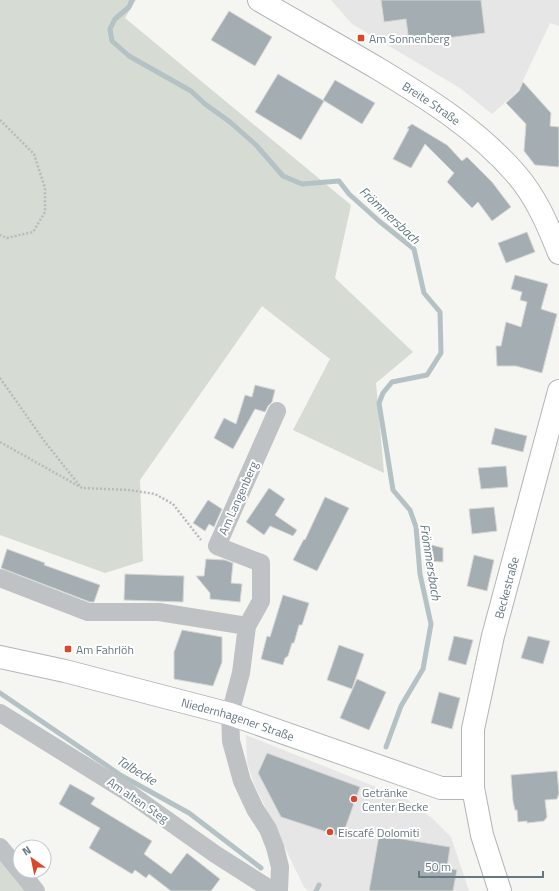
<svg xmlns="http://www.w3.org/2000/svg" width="559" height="891" font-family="'Titillium Web',sans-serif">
<rect width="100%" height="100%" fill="#f5f5f1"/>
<g fill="#e5e6e5">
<polygon points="331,0 559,0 559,26 550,23 518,91 492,114 460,88 352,24"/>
<polygon points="246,735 406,799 432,818 451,837 469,891 309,891 304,887 254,784 247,762"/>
</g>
<g fill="#d6dbd3">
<polygon points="0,0 136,0 125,18 351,205 335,278 413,352 376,383 384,473 293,430 330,359 262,306 140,480 143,561 105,573 0,535"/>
<polygon points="0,851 31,891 0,891"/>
</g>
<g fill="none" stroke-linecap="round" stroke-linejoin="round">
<g stroke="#b5c2c5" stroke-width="5">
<polyline points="132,0 129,7 115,19 110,29 112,41 129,56 191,91 205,104 230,122 256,145 283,176 302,184 339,181 349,194 379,221 414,249 424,293 440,312 441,353 427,375 392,382 383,393 379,403 393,490 410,510 416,527 420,574 431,624 423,669 401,706 386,747"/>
<polyline points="0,693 122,776 189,813 261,868"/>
<polyline points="316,891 319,885"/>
</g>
</g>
<g fill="#a4aeb2" stroke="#d6d6d4">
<polygon points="381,0 481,0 485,33 409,43 406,19 384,22"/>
<polygon points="229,11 272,37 255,66 211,40"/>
<polygon points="278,74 324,101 301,140 255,112"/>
<polygon points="335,80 375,103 362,124 323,100"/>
<polygon points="523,82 551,113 550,126 559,127 559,167 535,165 524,151 526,124 506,103 519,91"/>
<polygon points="412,124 447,145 462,161 467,157 492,182 511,207 492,221 478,202 472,208 447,182 454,173 425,144 411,168 393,159 409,129 407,128"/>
<polygon points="527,232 535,252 506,263 498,243"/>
<polygon points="515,275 548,284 541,309 557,314 542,373 516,366 497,366 496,346 501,346 506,322 521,327 527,302 520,300 522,292 511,289"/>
<polygon points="255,385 275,390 272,402 268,406 265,412 255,409 233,449 214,438 224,418 236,424 245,395 252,397"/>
<polygon points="495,428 527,436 523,452 491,444"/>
<polygon points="506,466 508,487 481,489 478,468"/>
<polygon points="269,488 285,499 275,515 297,530 293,536 270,526 264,535 246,522"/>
<polygon points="325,497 349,508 317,571 293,560 304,539 305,540"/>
<polygon points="208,500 222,509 214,527 209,524 205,531 193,523"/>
<polygon points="494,507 497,531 472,534 469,509"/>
<polygon points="428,544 443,548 443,562 428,561"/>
<polygon points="7,549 45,563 44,565 100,585 94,602 90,602 1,568"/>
<polygon points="474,555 494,560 487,591 467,586"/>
<polygon points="206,559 225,560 233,563 231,583 242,584 240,602 210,599 210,593 196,576 204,576"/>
<polygon points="125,574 184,576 183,602 124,600"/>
<polygon points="283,595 309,603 302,625 299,625 294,643 292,643 288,656 285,658 283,665 261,659 267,636 270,637"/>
<polygon points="182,630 222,637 222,662 213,686 174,679 174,652"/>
<polygon points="454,636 473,640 466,665 448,660"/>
<polygon points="528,636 550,641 543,664 521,658"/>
<polygon points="339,645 364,654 352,689 327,680"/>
<polygon points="357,679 386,692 369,730 340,718"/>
<polygon points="439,692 460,698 452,729 431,723"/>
<polygon points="267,753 360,787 342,837 281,817 258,773"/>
<polygon points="557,771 559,793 557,799 545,800 547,817 544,821 527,823 527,821 518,822 517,810 515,810 513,801 511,775"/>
<polygon points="70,784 95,798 91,804 152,841 144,854 171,874 187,853 220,879 211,891 171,891 149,874 146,878 135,870 132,874 89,848 100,828 59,804"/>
<polygon points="379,835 450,847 447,868 457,870 453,891 369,891"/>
</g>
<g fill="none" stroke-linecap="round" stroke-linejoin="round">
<defs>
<g id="major">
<path id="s1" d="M259,0C298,23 338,45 377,68C427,98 477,129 516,174C536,197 548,225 559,253"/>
<path id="s2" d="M0,657L65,671L230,714L441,788H473"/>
<path id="s3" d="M500,891L482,835L473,788V729L493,636L559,391"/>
</g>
</defs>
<use href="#major" stroke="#b1b6b9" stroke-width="24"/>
<g stroke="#b8bbbd" stroke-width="2.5" stroke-dasharray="2 2" stroke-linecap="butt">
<polyline points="0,120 34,154 45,188 45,212 33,232 7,238 0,235"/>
<polyline points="0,378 45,442 80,486"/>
<polyline points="0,442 82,488 129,490 155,494 173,504 201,540"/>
</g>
<g stroke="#bec2c5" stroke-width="18">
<polyline points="277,411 217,546 261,563 261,601 247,626 241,673 230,714 231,741 242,781 255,809 268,829 275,847 280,867 279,891"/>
<polyline points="0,578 88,612 159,612 247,626"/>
<polyline points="0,713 129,793 215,854 273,891"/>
<polyline points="0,847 20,871"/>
<polyline points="20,871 36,891"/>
</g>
<use href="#major" stroke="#fff" stroke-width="22"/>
</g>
<g fill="#da482c" stroke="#fff" stroke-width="1.5">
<rect x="357" y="34" width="8" height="8" rx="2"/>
<rect x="64" y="645" width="8" height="8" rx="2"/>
<circle cx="354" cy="799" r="4"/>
<circle cx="330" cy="832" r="4"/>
</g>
<g text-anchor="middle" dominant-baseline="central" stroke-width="4" stroke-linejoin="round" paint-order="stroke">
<g font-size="12" fill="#657781" stroke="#fff" text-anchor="start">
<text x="369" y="38">Am Sonnenberg</text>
<text x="76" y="649">Am Fahrlöh</text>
<text x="362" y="792">Getränke<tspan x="362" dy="14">Center Becke</tspan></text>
<text x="338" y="832">Eiscafé Dolomiti</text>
</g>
<g font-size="12" fill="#657781" stroke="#fff">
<text stroke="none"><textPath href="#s1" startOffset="201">Breite Straße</textPath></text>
<text transform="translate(238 498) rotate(-66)">Am Langenberg</text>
<text stroke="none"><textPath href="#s3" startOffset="311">Beckestraße</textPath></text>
<text stroke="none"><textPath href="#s2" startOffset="246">Niedernhagener Straße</textPath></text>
<text transform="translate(138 800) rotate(34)">Am alten Steg</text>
</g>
<g font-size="13" font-style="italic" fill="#61787e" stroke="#fff">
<text transform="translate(390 215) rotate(43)">Frömmersbach</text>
<text transform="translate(431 562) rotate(81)">Frömmersbach</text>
<text transform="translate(137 770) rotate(31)">Talbecke</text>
</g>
</g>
<g transform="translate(32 859) rotate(327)"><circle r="19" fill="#ffffff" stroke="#c1c9cd"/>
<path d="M0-3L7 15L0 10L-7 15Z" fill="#da482c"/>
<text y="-6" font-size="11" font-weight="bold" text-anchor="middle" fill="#657781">N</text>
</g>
<path d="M419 871v6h124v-6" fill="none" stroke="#657781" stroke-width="2"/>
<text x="425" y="871" font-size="12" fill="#657781" stroke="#ffffff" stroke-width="3" paint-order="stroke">50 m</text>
</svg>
